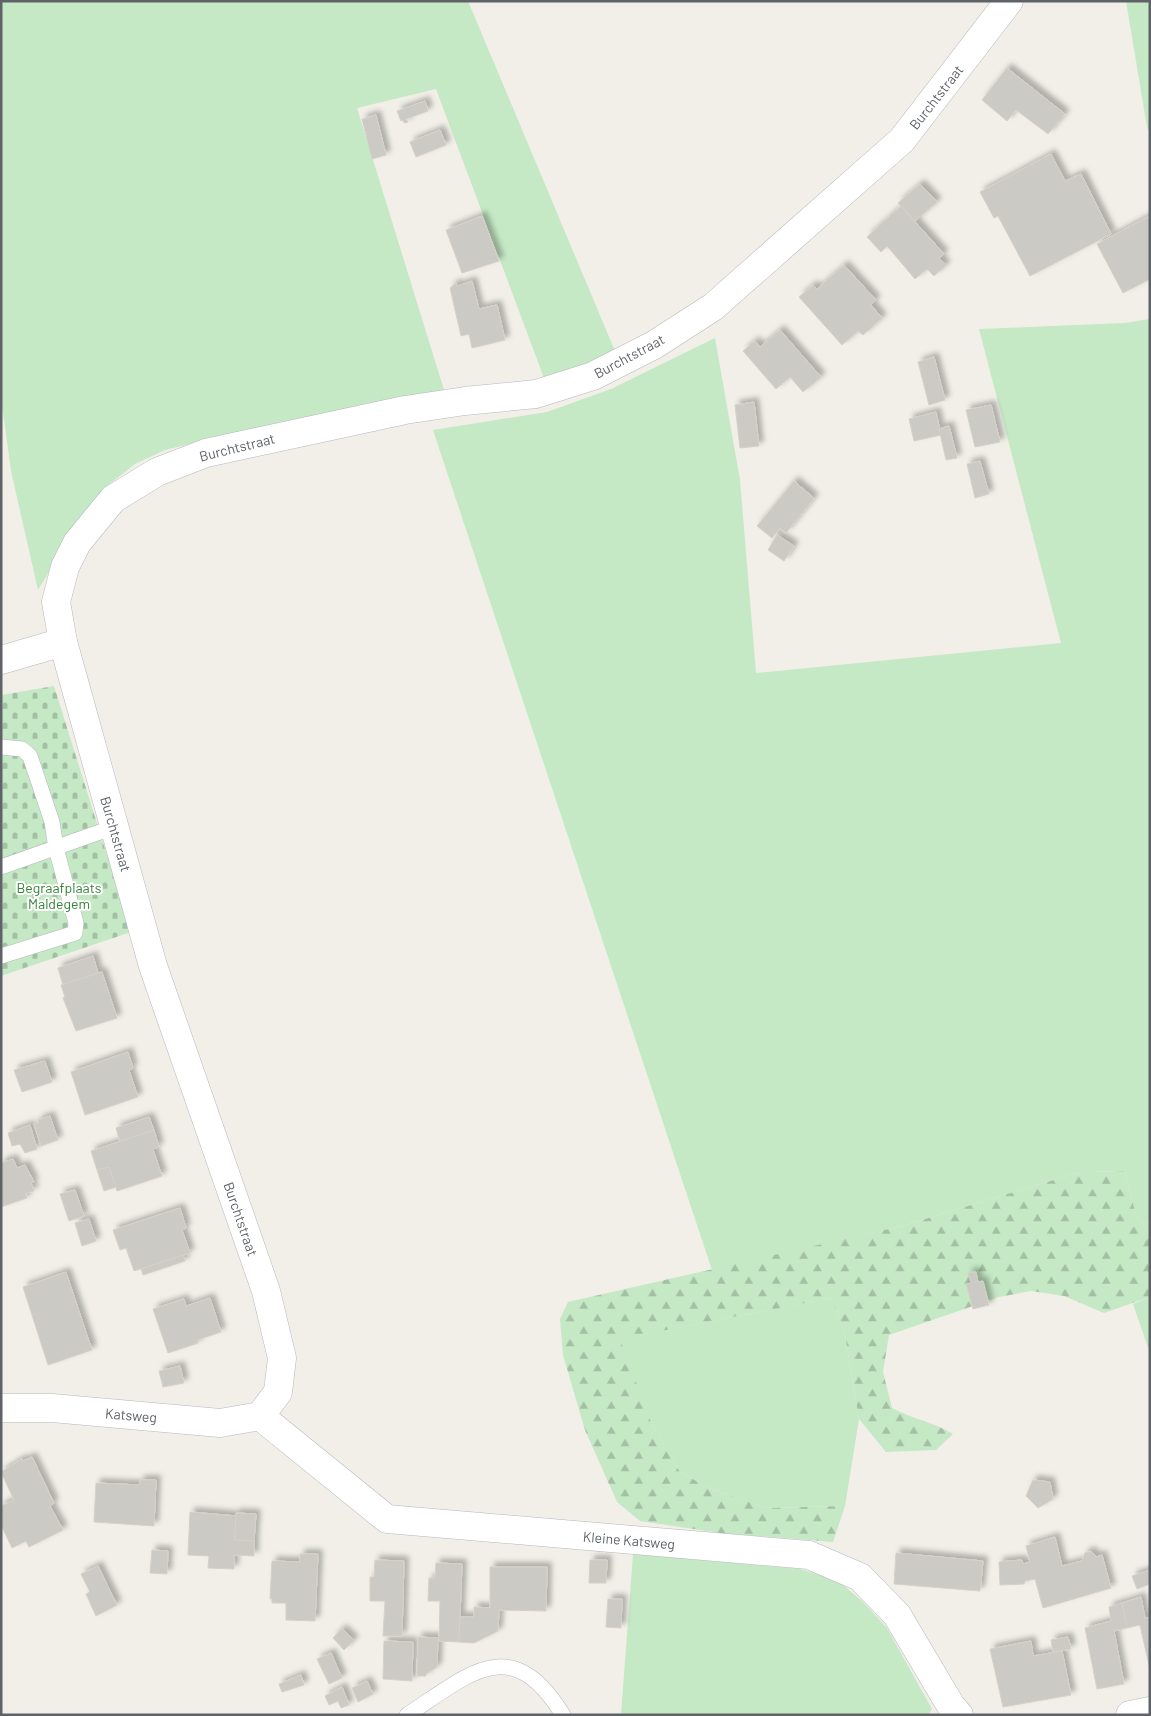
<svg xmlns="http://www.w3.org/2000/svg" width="1151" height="1716" font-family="Barlow,sans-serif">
<defs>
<pattern id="forest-firs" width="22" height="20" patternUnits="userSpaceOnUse" patternTransform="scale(1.25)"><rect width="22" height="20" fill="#c5e8c5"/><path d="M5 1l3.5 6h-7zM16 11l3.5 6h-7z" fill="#a3c0a4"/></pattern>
<pattern id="cemetery-stones" width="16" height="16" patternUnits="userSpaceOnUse" patternTransform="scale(1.25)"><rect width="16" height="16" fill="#c5e8c5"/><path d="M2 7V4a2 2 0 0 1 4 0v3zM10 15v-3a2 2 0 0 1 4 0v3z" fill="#a3c0a4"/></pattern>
<filter id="shadow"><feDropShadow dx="4.5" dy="-4.5" stdDeviation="2.5" flood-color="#0004"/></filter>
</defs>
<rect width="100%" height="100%" fill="#f1efe8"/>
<g fill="#c5e8c5">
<polygon points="1,1 468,1 615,351 572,369 544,378 436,89 357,108 444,390 217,437 165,450 135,464 107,486 81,519 38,590 11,471 1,397"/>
<polygon points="1126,1 1150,1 1150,133 1147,127"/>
<polygon points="1150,319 1150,1225 1137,1218 1124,1171 1080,1172 902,1226 712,1270 433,430 547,412 611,389 715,338 740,480 756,673 1061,643 979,329 1125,323"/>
<polygon points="1150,1297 1150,1353 1133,1304"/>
<polygon points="831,1298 845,1335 859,1419 845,1506 766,1508 709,1488 680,1472 651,1422 619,1339"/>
<polygon points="633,1554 800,1569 837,1580 862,1601 887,1628 932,1709 928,1715 621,1715"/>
</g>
<path fill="url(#forest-firs)" d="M1124,1171L1137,1218L1150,1225V1297L1104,1313L1064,1296L1031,1291L999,1297L889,1335L883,1372L892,1408C912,1419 934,1422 953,1434L936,1450L886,1452L859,1419L845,1335L831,1298L620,1339L651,1422L680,1472L709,1488L766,1508L845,1506L833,1542L720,1533L640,1521L617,1502L585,1430L563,1355L560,1319L568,1302L902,1226L1080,1172Z"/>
<polygon fill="url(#cemetery-stones)" points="54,686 131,932 1,976 1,695"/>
<g fill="#cccac5" stroke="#d6d1c6" filter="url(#shadow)">
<polygon points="1007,68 1065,114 1048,134 1016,110 1007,121 982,100"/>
<polygon points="425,101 428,111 406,119 408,122 404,123 403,120 401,121 397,111"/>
<polygon points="376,115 386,155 372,159 362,119"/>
<polygon points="440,130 446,145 416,157 410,142"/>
<polygon points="1051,154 1065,181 1081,174 1111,234 1030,276 998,216 994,218 980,192"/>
<polygon points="920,184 937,202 915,221 898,203"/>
<polygon points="901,206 944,254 939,258 946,265 934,276 927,269 915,279 887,246 881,252 867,237"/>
<polygon points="482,216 499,261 462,273 446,230"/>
<polygon points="1150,216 1150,279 1123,293 1097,244"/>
<polygon points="844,265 876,300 871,305 882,318 863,335 858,331 842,345 799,297 813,285 817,289"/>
<polygon points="472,281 479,309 497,305 505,340 472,348 469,334 461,336 450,288 456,283 457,286"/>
<polygon points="780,330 821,377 803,392 790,377 776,389 743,351 755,341 760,347"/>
<polygon points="934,357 945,400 929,405 918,362"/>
<polygon points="754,402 759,446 740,448 735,405"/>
<polygon points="991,405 1000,442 975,447 966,410"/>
<polygon points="936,412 941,435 914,441 909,419"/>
<polygon points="949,426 957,458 946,460 939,429"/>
<polygon points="980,461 989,494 975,498 967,464"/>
<polygon points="794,481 814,498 786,533 780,528 772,538 757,526"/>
<polygon points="777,535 794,546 784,561 768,550"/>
<polygon points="93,956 98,973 63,985 58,968"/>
<polygon points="102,972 117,1018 76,1031 63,998 65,997 61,985"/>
<polygon points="128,1052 133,1068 129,1070 138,1097 85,1115 71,1072"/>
<polygon points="45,1061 52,1082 22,1092 14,1070"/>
<polygon points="50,1116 58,1140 41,1146 34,1124 39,1123 38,1120"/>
<polygon points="149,1117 154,1130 120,1142 116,1128"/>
<polygon points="30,1125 37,1149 25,1153 20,1144 12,1146 8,1133"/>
<polygon points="154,1130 159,1147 153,1149 162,1176 117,1191 109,1167 97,1170 91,1151"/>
<polygon points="13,1159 17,1168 25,1165 34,1182 31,1183 34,1191 25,1193 27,1198 1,1207 1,1163"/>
<polygon points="109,1167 116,1187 104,1191 97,1170"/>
<polygon points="75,1190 84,1216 69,1221 60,1194"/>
<polygon points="180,1208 186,1228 182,1230 190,1253 134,1271 126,1248 120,1250 113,1230"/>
<polygon points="89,1219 96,1241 82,1246 75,1223"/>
<polygon points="183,1255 185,1261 143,1275 141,1269"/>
<polygon points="66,1272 92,1350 48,1365 23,1287"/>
<polygon points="976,1272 978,1282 983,1281 989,1305 973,1309 966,1284 971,1283 968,1273"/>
<polygon points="210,1298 221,1332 197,1340 198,1343 168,1353 153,1309 184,1299 186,1306"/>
<polygon points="180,1366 184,1383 163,1387 159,1371"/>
<polygon points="32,1457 54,1503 50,1506 63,1530 29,1547 26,1541 12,1548 1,1525 1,1506 14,1500 1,1472 22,1459 23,1461"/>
<polygon points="140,1480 156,1480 154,1526 94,1522 96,1483 140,1485"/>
<polygon points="1033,1480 1050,1482 1053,1499 1038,1508 1026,1496"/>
<polygon points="190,1512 237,1516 235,1540 254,1541 254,1556 234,1555 234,1569 208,1568 209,1556 188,1555"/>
<polygon points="236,1513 256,1514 254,1541 235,1540"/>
<polygon points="1055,1537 1062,1566 1082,1561 1085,1553 1089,1552 1092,1552 1096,1557 1102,1555 1111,1588 1043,1608 1035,1579 1025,1581 1024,1584 1000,1585 999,1562 1022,1560 1023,1564 1030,1562 1026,1546"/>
<polygon points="152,1550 168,1551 167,1574 150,1573"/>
<polygon points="896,1553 983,1561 980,1591 894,1584"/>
<polygon points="300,1554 318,1554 315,1621 286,1620 286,1603 272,1603 272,1599 270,1599 272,1561 300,1562"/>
<polygon points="375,1560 404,1561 402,1636 383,1636 385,1601 370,1601 370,1577 374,1577"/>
<polygon points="590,1560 607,1560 606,1583 589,1583"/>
<polygon points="436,1563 462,1564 459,1642 439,1641 440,1601 428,1601 429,1578 435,1578"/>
<polygon points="98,1566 117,1605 96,1616 86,1594 90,1592 81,1574"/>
<polygon points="490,1567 547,1567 546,1611 499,1610 498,1631 474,1643 459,1642 460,1617 474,1617 474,1607 490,1608"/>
<polygon points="1150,1570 1150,1584 1137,1589 1132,1576"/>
<polygon points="1141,1597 1145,1618 1150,1617 1150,1670 1140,1625 1127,1628 1122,1603"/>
<polygon points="608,1599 622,1599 621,1628 606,1627"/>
<polygon points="1122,1603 1127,1628 1114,1631 1124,1684 1097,1689 1085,1628 1111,1621 1109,1607"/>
<polygon points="342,1629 354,1640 344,1650 333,1638"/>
<polygon points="418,1637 438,1638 437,1667 426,1674 426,1676 417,1676"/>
<polygon points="1068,1637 1071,1649 1053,1652 1051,1640"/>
<polygon points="384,1641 413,1642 412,1681 383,1679"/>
<polygon points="1031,1641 1033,1656 1062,1651 1071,1695 1003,1707 990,1649"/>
<polygon points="331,1653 342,1678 329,1684 317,1659"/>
<polygon points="301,1675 304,1685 282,1692 279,1684"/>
<polygon points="367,1681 373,1694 358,1702 352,1688"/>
<polygon points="342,1687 349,1705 341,1708 338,1701 329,1705 325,1696"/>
</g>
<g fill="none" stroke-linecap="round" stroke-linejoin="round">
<defs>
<g id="service">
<polyline points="1,747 22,749 30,756 52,822 56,848 76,923 75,933 1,956"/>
<polyline points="1,867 114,827"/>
<path d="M407,1715C470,1674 511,1631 563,1715"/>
</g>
<g id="minor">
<polyline points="1,660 63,642"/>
<polyline points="1,1408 52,1408 220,1423 260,1416"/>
<polyline points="260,1416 278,1392 282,1358 266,1291 153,966 63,642 56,602 65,567 77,543 113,499 157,472 206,453 405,410 465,401 536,394 593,376 654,345 713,307 902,140 1009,1"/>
<polyline points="260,1416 387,1519 809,1555 860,1577 897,1615 951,1706 959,1715"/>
<polyline points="1130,1715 1150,1711"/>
</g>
</defs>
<use href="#service" stroke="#b5b8bc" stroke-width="16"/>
<use href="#minor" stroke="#b5b8bc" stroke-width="29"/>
<use href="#service" stroke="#fff" stroke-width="15"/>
<use href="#minor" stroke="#fff" stroke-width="28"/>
</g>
<g text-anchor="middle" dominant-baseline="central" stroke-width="4" stroke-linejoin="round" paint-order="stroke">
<g font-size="14" fill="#5f6368" stroke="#fff">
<text transform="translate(936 97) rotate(-52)">Burchtstraat</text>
<text transform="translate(629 356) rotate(-28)">Burchtstraat</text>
<text transform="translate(237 447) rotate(-14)">Burchtstraat</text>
<text transform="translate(116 834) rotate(74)">Burchtstraat</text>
<text transform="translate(241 1219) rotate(71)">Burchtstraat</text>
<text transform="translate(131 1415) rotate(5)">Katsweg</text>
<text transform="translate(629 1540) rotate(5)">Kleine Katsweg</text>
</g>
<g font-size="14" fill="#348238" stroke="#fff">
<text x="59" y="887">Begraafplaats<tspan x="59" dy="16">Maldegem</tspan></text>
</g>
</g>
<rect width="1151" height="1716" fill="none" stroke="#5f6368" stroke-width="5"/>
</svg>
